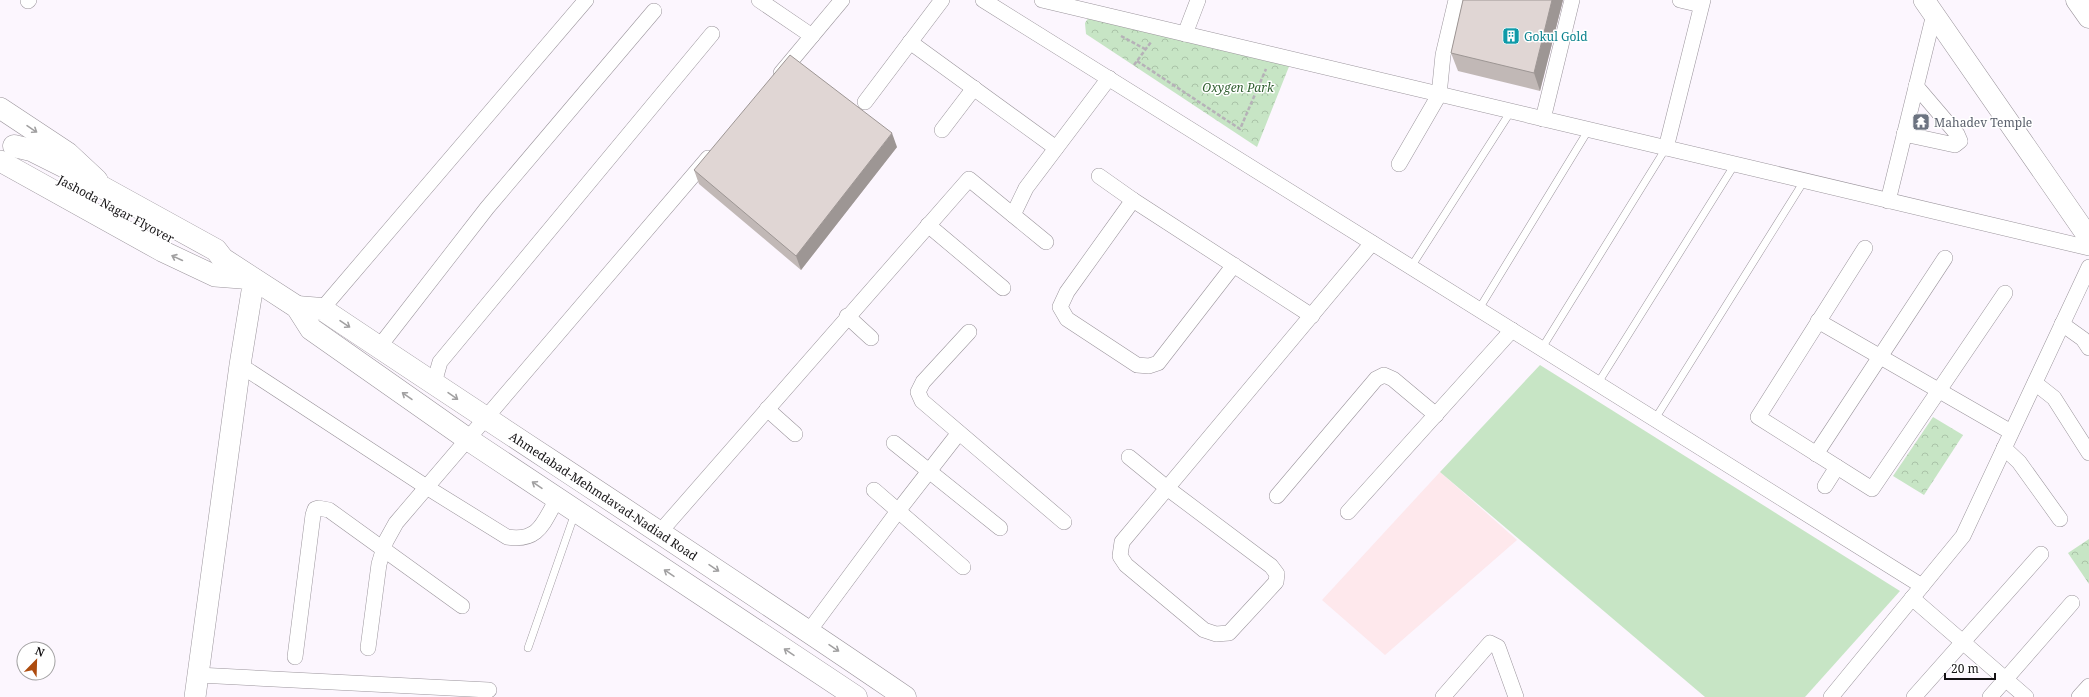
<svg xmlns="http://www.w3.org/2000/svg" width="2089" height="697" font-family="'Noto Serif',serif">
<defs>
<pattern id="park-crowns" width="20" height="18" patternUnits="userSpaceOnUse"><rect width="20" height="18" fill="#c7e5c5"/><path d="M2 6a3 3 0 1 1 6 0M12 15a3 3 0 1 1 6 0" fill="none" stroke="#aac3a8"/></pattern>
</defs>
<rect width="100%" height="100%" fill="#fcf6fe"/>
<polygon fill="#fee8ec" points="1440,472 1517,540 1385,655 1322,600"/>
<polygon fill="#c7e5c5" points="1540,365 1900,591 1805,697 1705,697 1440,472"/>
<g fill="url(#park-crowns)">
<polygon points="1092,12 1292,59 1257,147 1086,34 1085,23"/>
<polygon points="1933,417 1963,435 1924,495 1893,476"/>
<polygon points="2089,539 2089,584 2068,553"/>
</g>
<g fill="none" stroke-linecap="round" stroke-linejoin="round">
<defs>
<g id="lane">
<polyline points="1411,267 1511,111"/>
<polyline points="1479,309 1589,129"/>
<polyline points="1542,348 1666,148"/>
<polyline points="1598,383 1735,164"/>
<polyline points="1655,419 1804,181"/>
<polyline points="528,648 575,513"/>
</g>
<g id="street">
<polyline points="759,0 812,36"/>
<polyline points="983,0 1922,586"/>
<polyline points="1042,0 2089,248"/>
<polyline points="1680,0 1701,5"/>
<polyline points="28,1 29,0"/>
<polyline points="1185,34 1198,0"/>
<polyline points="910,42 1056,148"/>
<polyline points="781,73 842,0"/>
<polyline points="865,102 942,0"/>
<polyline points="1543,119 1572,0"/>
<polyline points="942,130 974,88"/>
<polyline points="1904,134 1955,145 1960,141 1957,134 1916,86"/>
<polyline points="1666,148 1703,0"/>
<polyline points="1399,164 1439,95 1443,55 1456,0"/>
<polyline points="1099,176 1133,200"/>
<polyline points="1888,201 1934,14"/>
<polyline points="1013,215 1026,188 1109,78"/>
<polyline points="928,225 1003,288"/>
<polyline points="1865,248 1758,417 1872,489 2005,293"/>
<polyline points="1234,265 1158,363 1149,366 1137,365 1067,319 1060,307 1067,292 1133,200 1312,316"/>
<polyline points="322,309 586,0"/>
<polyline points="847,316 871,338"/>
<polyline points="1818,321 2011,432"/>
<polyline points="2062,324 2083,339 2089,348"/>
<polyline points="969,332 923,382 918,392 922,401 1064,522"/>
<polyline points="379,347 487,208 654,11"/>
<path d="M240,365L428,488L507,537C539,542 543,523 557,499"/>
<polyline points="434,383 440,362 712,34"/>
<polyline points="2035,383 2054,398 2089,453"/>
<polyline points="767,409 795,434"/>
<polyline points="894,443 1000,528"/>
<polyline points="2004,448 2019,462 2060,519"/>
<polyline points="1816,454 1945,258"/>
<polyline points="1129,457 1167,488 1271,566 1277,574 1276,582 1229,633 1216,634 1204,630 1126,565 1120,556 1122,542 1372,243"/>
<polyline points="1825,486 1837,467"/>
<polyline points="874,490 963,567"/>
<polyline points="1277,496 1376,379 1384,375 1393,379 1436,415"/>
<polyline points="1348,512 1512,330"/>
<polyline points="660,532 969,179 1046,242"/>
<polyline points="1912,598 2026,697"/>
<polyline points="809,631 898,511 958,434"/>
<polyline points="368,648 379,564 386,541 396,523 708,158"/>
<polyline points="295,657 313,515 315,509 318,508 329,510 462,606"/>
<polyline points="198,675 489,690"/>
<polyline points="1443,697 1490,643 1498,647 1516,697"/>
<polyline points="1831,697 1963,536 2089,267"/>
<polyline points="1914,697 2041,554"/>
<polyline points="1990,697 2072,603"/>
<polyline points="2079,697 2089,686"/>
</g>
<g id="secondary">
<polyline points="1924,0 2089,238"/>
<polyline points="0,108 68,153 97,180"/>
<polyline points="0,161 162,251 215,276 254,279 240,365 195,697"/>
</g>
<g id="primary">
<polyline points="14,146 31,150 69,169 216,250 223,259 297,307 311,329 469,440 856,697"/>
<path id="s1" d="M297,307L322,309C516,439 712,565 905,697"/>
</g>
<polyline id="highway" points="2077,0 2089,17"/>
</defs>
<use href="#lane" stroke="#9b959c" stroke-width="8"/>
<use href="#street" stroke="#9b959c" stroke-width="16"/>
<use href="#secondary" stroke="#9b959c" stroke-width="22"/>
<use href="#primary" stroke="#9b959c" stroke-width="23"/>
<use href="#highway" stroke="#9b959c" stroke-width="23"/>
<g stroke="#b6b1b8" stroke-width="2.5" stroke-dasharray="4 2" stroke-linecap="butt">
<polyline points="1121,36 1145,49"/>
<polyline points="1137,61 1240,129 1266,69"/>
<polyline points="1134,65 1151,42"/>
</g>
<use href="#lane" stroke="#fff" stroke-width="7"/>
<use href="#street" stroke="#fff" stroke-width="15"/>
<use href="#secondary" stroke="#fff" stroke-width="21"/>
<use href="#primary" stroke="#fff" stroke-width="22"/>
<use href="#highway" stroke="#fff" stroke-width="22"/>
</g>
<g fill="#c1b8b6">
<polygon points="1463,0 1563,0 1540,91 1458,71 1451,53"/>
<polygon points="897,147 801,270 699,184 694,170"/>
</g>
<g fill="#9d9694">
<polygon points="1552,0 1563,0 1540,91 1534,73"/>
<polygon points="892,133 897,147 801,270 796,256"/>
</g>
<g fill="#e0d6d4" stroke="#9d9694">
<polygon points="1463,0 1552,0 1534,73 1451,53"/>
<polygon points="790,55 892,133 796,256 694,170"/>
</g>
<defs><path id="oneway-shaft" d="M-6 0H5M1.5-3L5.5 0L1.5 3" fill="none" stroke-width="1.6" stroke-linecap="round" stroke-linejoin="round"/></defs>
<g stroke="#a1a0a1">
<use href="#oneway-shaft" transform="translate(32 129) rotate(34)"/>
<use href="#oneway-shaft" transform="translate(177 258) rotate(-155)"/>
<use href="#oneway-shaft" transform="translate(345 324) rotate(34)"/>
<use href="#oneway-shaft" transform="translate(407 396) rotate(-145)"/>
<use href="#oneway-shaft" transform="translate(453 396) rotate(35)"/>
<use href="#oneway-shaft" transform="translate(537 485) rotate(-146)"/>
<use href="#oneway-shaft" transform="translate(714 568) rotate(34)"/>
<use href="#oneway-shaft" transform="translate(669 573) rotate(-146)"/>
<use href="#oneway-shaft" transform="translate(834 648) rotate(34)"/>
<use href="#oneway-shaft" transform="translate(789 652) rotate(-146)"/>
</g>
<defs>
<symbol id="building-square" viewBox="-11 -11 22 22"><rect x="-9" y="-9" width="18" height="18" rx="4" fill="#0f9aa8" stroke="#fff"/><path d="M-4-6H4V6H1V3H-1V6H-4ZM-2.5-4.3h1.7v1.8h-1.7ZM.8-4.3h1.7v1.8H.8ZM-2.5-1h1.7V.8h-1.7ZM.8-1h1.7V.8H.8Z" fill="#fff"/></symbol>
<symbol id="temple-square" viewBox="-11 -11 22 22"><rect x="-9" y="-9" width="18" height="18" rx="4" fill="#6b7280" stroke="#fff"/><path d="M0-6L5-2H3V0L6.5 2.5H4V6H1.5V3h-3V6H-4V2.5H-6.5L-3 0V-2H-5Z" fill="#fff"/></symbol>
</defs>
<g fill-rule="evenodd">
<use href="#building-square" x="1501" y="26" width="20" height="20"/>
<use href="#temple-square" x="1911" y="112" width="20" height="20"/>
</g>
<g text-anchor="middle" dominant-baseline="central" stroke-width="3" stroke-linejoin="round" paint-order="stroke">
<g font-size="12" fill="#0d838f" stroke="#fff" text-anchor="start">
<text x="1524" y="36">Gokul Gold</text>
</g>
<g font-size="12" font-style="italic" fill="#305f30" stroke="#fff">
<text x="1238" y="87">Oxygen Park</text>
</g>
<g font-size="12" fill="#5b616d" stroke="#fff" text-anchor="start">
<text x="1934" y="122">Mahadev Temple</text>
</g>
<g font-size="12" fill="#141214" stroke="#fff">
<text transform="translate(116 209) rotate(28)">Jashoda Nagar Flyover</text>
<text stroke="none"><textPath href="#s1" startOffset="363">Ahmedabad-Mehmdavad-Nadiad Road</textPath></text>
</g>
</g>
<g transform="translate(36 661) rotate(23)"><circle r="19" fill="#ffffff" stroke="#a1a0a1"/>
<path d="M0-3L7 15L0 10L-7 15Z" fill="#ad4b0e"/>
<text y="-6" font-size="11" font-weight="bold" text-anchor="middle" fill="#141214">N</text>
</g>
<path d="M1945 673v6h50v-6" fill="none" stroke="#141214" stroke-width="2"/>
<text x="1951" y="673" font-size="12" fill="#141214" stroke="#ffffff" stroke-width="3" paint-order="stroke">20 m</text>
</svg>
